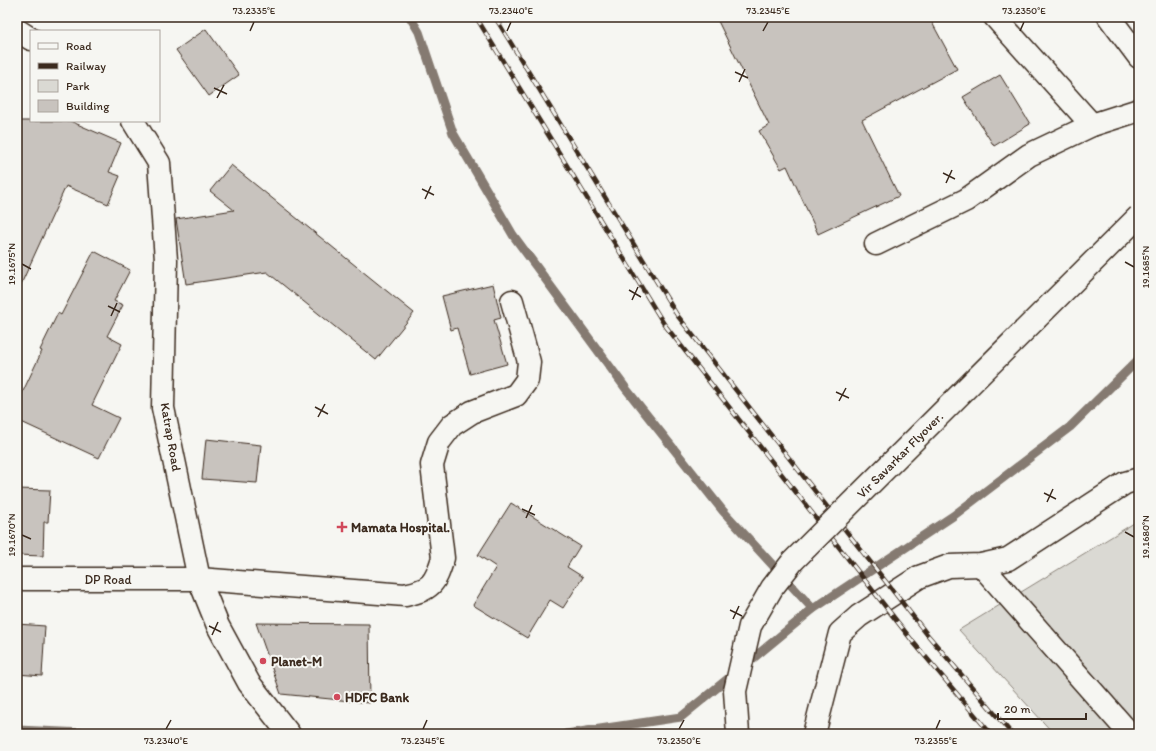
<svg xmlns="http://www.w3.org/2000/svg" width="1156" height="751" font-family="Itim,sans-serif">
<rect width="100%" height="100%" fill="#f6f6f2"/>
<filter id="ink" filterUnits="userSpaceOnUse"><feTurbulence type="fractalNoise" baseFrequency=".025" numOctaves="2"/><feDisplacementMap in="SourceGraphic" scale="8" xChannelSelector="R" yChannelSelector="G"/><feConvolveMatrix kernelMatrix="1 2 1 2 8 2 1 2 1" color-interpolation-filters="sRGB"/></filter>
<g filter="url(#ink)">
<polygon fill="#dad9d3" stroke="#8a8278" points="1139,520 1139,734 1054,734 959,630"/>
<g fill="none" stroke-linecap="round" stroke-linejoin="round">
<g stroke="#857a71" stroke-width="9">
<polyline points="410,17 419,32 453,133 513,235 627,390 723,511 813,609"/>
<polyline points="745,665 813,609 953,516 1070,427 1139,359"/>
<polyline points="17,730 106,734"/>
<polyline points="566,734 681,717 735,673"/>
</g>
</g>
<g fill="#c8c3be" stroke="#3b2a1e">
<polygon points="716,17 929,17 957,69 862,120 899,196 818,234 787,166 781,169 759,131 769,125"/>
<polygon points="206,29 239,75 209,96 176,50"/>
<polygon points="1000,75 1030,124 994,146 963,97"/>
<polygon points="17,121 70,121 121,143 109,172 120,176 108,204 66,186 17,293"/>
<polygon points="231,165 414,313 376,360 267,272 186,284 176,219 234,210 210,191"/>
<polygon points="94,251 130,270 114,301 123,305 107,336 122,344 92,405 119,418 99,458 17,420 17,404 42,351 40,350 58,313 61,315"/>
<polygon points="493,284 501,318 494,320 507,364 470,374 457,328 451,330 442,296"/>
<polygon points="206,439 261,445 257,483 202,479"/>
<polygon points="17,489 50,490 48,522 44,522 43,556 17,555"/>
<polygon points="511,503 580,546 567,567 583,577 563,608 550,600 527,638 473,605 496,567 478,555"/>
<polygon points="256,623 369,624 370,703 281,694"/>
<polygon points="17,624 45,626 42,676 17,674"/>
</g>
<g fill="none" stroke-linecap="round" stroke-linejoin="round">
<defs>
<g id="minor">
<polyline points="995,17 1092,125"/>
<polyline points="1109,17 1139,57"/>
<polyline points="876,244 966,200 1029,155 1092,125 1139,110"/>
<polyline points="981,565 1130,734"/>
<path d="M199,579L405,595C413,593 424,591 430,585C437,579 440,567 443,558L432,465L439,442L452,425L472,412L516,395L527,380L529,362L512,301"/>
<polyline points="814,734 840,633 859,616 919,577 949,566 981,565 1008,559 1125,483 1139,479"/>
</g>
<g id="tertiary">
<polyline points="17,30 31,39"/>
<polyline points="133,121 159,163 166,260 163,408 199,579"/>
</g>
<polyline id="secondary" points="17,579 199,579 218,626 249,683 289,734"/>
</defs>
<use href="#minor" stroke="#3b2a1e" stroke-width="25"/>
<use href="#tertiary" stroke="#3b2a1e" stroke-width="25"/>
<use href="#secondary" stroke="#3b2a1e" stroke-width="25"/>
<use href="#minor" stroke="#f6f6f2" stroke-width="22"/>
<use href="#tertiary" stroke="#f6f6f2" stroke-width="22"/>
<use href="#secondary" stroke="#f6f6f2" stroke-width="22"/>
<defs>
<g id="rail">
<polyline points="476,17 664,324 914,643 991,734"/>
<polyline points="495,17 677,315 926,633 1012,734"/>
</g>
</defs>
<use href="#rail" stroke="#3b2a1e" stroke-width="4.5"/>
<use href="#rail" stroke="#f6f6f2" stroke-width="3" stroke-dasharray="9" stroke-linecap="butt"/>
<defs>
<polyline id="secondary-bridge" points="738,734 735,691 750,626 772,588 793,561 1139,216"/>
</defs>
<use href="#secondary-bridge" stroke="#3b2a1e" stroke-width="25" stroke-linecap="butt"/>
<use href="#secondary-bridge" stroke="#f6f6f2" stroke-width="22"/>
</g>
</g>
<path fill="none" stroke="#3b2a1e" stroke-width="1.5" d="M250,31L254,22M507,31L511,22M763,31L768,22M1020,31L1024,22M735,72L748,78M739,82L745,69M214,88L227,94M217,98L224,85M943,173L955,179M946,183L952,170M422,189L434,195M425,199L431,186M1125,262L1134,267M22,264L31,269M629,290L641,297M632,300L638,287M108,306L120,312M111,316L117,303M836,392L849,398M839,401L846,388M315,407L328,414M318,417L325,404M1044,493L1056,499M1047,502L1053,489M522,509L535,515M526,518L532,505M1125,532L1134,537M22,535L31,539M730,610L742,616M733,619L739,606M209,626L221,632M212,635L218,622M166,729L171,720M423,729L427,720M679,729L684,720M936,729L940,720"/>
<g fill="#d1495b" stroke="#f6f6f2" stroke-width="1.5">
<path d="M340 521h4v4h4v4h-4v4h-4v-4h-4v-4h4z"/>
<circle cx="263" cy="661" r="4"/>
<circle cx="337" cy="697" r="4"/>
</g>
<g text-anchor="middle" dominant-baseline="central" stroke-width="4" stroke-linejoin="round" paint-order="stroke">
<g font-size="13" fill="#3b2a1e" stroke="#f6f6f2">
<text transform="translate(171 437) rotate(80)">Katrap Road</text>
<text transform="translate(900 455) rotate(-45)">Vir Savarkar Flyover.</text>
<text x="108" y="579">DP Road</text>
</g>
<g font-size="13" font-weight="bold" fill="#3b2a1e" stroke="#f6f6f2" text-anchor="start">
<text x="351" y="527">Mamata Hospital.</text>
<text x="271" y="661">Planet-M</text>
<text x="345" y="697">HDFC Bank</text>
</g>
</g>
<rect width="1156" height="751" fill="none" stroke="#f6f6f2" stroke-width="44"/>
<rect x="30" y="30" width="130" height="92" fill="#f6f6f2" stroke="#aba49d"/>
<rect x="38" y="43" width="20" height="6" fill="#f6f6f2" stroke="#aba49d"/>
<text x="66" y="50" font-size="12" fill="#3b2a1e">Road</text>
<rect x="38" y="63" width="20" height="6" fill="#3b2a1e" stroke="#aba49d"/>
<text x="66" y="70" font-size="12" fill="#3b2a1e">Railway</text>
<rect x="38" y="80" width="20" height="12" fill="#dad9d3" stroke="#aba49d"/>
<text x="66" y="90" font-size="12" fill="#3b2a1e">Park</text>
<rect x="38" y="100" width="20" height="12" fill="#c8c3be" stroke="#aba49d"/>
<text x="66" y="110" font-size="12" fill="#3b2a1e">Building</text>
<path d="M998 713v6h88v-6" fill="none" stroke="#3b2a1e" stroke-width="2"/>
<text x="1004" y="713" font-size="12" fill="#3b2a1e" stroke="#f6f6f2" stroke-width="3" paint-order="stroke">20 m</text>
<rect x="22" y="22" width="1112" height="707" fill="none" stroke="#3b2a1e" stroke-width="1.5"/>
<g font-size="10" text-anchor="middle" fill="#3b2a1e">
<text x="254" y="14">73.2335°E</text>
<text x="511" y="14">73.2340°E</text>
<text x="768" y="14">73.2345°E</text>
<text x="1024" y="14">73.2350°E</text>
<text transform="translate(11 264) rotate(-90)" y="4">19.1675°N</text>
<text transform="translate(1145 267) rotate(-90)" y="4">19.1685°N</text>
<text transform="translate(11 535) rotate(-90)" y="4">19.1670°N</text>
<text transform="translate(1145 537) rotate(-90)" y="4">19.1680°N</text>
<text x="166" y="744">73.2340°E</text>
<text x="423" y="744">73.2345°E</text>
<text x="679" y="744">73.2350°E</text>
<text x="936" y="744">73.2355°E</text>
</g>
</svg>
